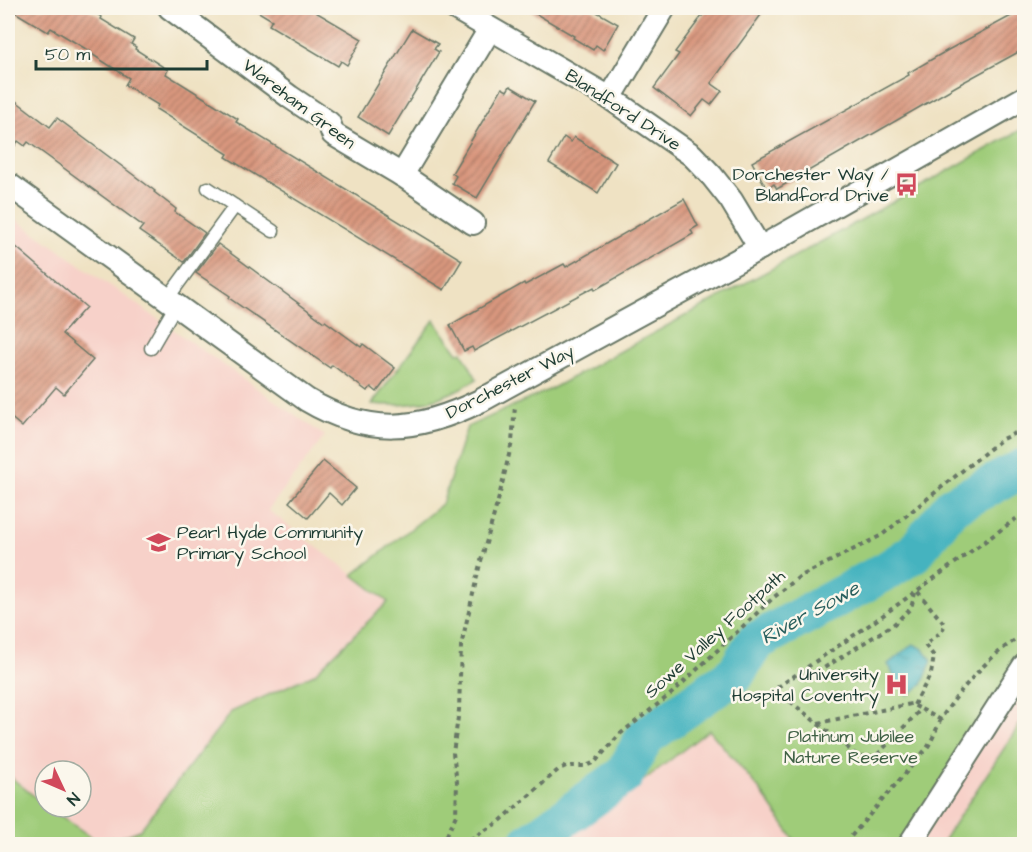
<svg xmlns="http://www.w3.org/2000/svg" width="1032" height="852" font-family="'Architects Daughter',sans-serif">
<defs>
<pattern id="water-ripples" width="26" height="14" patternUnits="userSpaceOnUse" patternTransform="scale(1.5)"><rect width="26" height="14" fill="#44b3bf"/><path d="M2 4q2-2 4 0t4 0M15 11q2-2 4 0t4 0" fill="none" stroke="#38939c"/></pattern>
<pattern id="building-hatch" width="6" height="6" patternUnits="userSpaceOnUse" patternTransform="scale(1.5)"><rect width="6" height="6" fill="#d9977e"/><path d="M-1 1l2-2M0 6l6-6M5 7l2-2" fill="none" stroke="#af7c68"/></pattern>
</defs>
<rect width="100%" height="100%" fill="#fbf7ec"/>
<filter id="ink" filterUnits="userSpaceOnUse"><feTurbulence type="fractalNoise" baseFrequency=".0167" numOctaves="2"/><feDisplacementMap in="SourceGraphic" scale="12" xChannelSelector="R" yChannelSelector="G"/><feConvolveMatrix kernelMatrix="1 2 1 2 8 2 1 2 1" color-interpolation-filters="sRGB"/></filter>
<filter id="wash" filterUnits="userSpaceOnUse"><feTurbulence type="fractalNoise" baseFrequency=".008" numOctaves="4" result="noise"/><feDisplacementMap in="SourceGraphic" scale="24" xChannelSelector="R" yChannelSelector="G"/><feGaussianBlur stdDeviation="1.35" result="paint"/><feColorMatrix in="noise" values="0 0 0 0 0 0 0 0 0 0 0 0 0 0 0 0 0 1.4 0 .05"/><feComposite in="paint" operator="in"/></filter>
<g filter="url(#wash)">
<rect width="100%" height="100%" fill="#efe2c3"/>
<g fill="#f7d1c9">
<polygon points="8,214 325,436 268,510 389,602 314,674 231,712 140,830 119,838 94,839 48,807 81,807 81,771 45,771 45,805 8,775"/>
<polygon points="1024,499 1024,844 561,844 830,637"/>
</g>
<g fill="#9fcc79" stroke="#5f8456" stroke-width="1.5">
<polygon points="1024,128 1024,663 904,844 797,844 760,790 709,730 561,844 8,844 8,775 45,805 45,807 48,807 94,839 119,838 140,830 231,712 314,674 388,602 353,575 442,504 467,427 553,388 850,226"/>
<path d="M434,320L458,353L462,352L477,379C442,401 413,408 372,404Z"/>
<polygon points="1024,718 1024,844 941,844"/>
</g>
<polygon fill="url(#water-ripples)" stroke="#32787a" stroke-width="1.5" points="913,644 922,648 932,660 922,685 908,695 895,679 888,664"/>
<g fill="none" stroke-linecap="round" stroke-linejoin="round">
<polyline stroke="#44b3bf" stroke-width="40" points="528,844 624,775 645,737 736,673 755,642 888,570 914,553 952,506 1024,468"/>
</g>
<g id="blocks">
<g fill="url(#building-hatch)">
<polygon points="8,8 86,8 102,17 101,19 134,39 131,44 136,47 135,49 168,70 166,74 238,119 236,122 462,260 444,290 226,157 228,154 156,109 158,105 125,85 129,78 90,53 91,52 51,28 48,32"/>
<polygon points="252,8 309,8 362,39 347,65 341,61 338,66 269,25 272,20"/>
<polygon points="526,8 590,8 618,24 603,50 596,45 593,50 573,38 574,36"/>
<polygon points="708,8 766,8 711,83 722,91 711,105 704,100 691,116 654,88 679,54 675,52"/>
<polygon points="1024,9 1024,49 960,84 777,189 774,184 767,189 752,162 909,75 908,73 948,50"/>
<polygon points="412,29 438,44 434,49 439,52 388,136 358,117"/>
<polygon points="510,86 535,101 477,198 452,183 456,176 452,173 502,88 507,91"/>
<polygon points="8,95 50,127 57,118 155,191 154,192 176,209 175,212 205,233 184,262 139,231 143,226 28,142 25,146 18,141 8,156"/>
<polygon points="564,137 571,142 574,137 616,163 598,193 549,163"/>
<polygon points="684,199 698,226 691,230 693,234 595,290 594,287 474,351 472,347 464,351 450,325 524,283 525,285 564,264 566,267"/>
<polygon points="8,240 86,307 62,334 93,360 64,394 56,387 22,427 8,415"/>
<polygon points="218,244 324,322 325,321 361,347 363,344 395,368 377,392 371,387 367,391 332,365 330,368 229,298 230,296 196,273"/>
<polygon points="323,461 356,488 342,505 329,493 308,518 289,502"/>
</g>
</g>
</g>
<g filter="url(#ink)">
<use href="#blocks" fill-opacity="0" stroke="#687766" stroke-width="1.5"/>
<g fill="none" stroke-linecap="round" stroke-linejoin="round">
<defs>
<g id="lane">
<polyline points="235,206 273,231"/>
<polyline points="167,299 235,206 208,188"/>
<polyline points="151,348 176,305"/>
</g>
<g id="street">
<polyline points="170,8 290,97 329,123 333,134 402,175 473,223"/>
<polyline points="455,8 610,98 692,155 712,176 731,200 760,248"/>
<polyline points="610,98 664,8"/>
<polyline points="402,175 490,29"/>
<path d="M8,184L307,400C368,436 417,432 480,401L760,248L1024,98"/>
<polyline points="910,844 1024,666"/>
</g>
</defs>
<use href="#lane" stroke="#687766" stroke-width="15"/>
<use href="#street" stroke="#687766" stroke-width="26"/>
<g stroke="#687766" stroke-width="4" stroke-dasharray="4.5 4.5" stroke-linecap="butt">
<polyline points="799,672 816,673 894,624 911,608 915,593"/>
<polyline points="914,705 931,674 934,656 925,645 941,632 945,625 917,591"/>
<polyline points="941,720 921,709 876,756 859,757 775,689 875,621 1024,513"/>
<polyline points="818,723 911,704 921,709"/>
<polyline points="443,844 456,815 457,782 453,753 459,710 461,646 479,568 499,497 512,442 515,406"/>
<polyline points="462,844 499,822 558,770 566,766 586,766 595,762 620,734 672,693 773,598 799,577 882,535 1002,439 1024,429"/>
<path d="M848,844V840L927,748C935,736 937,725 944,714C963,686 994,650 1024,635"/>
</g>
<use href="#lane" stroke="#fff" stroke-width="12"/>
<use href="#street" stroke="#fff" stroke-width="22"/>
</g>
</g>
<defs>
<symbol id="bus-bare" viewBox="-9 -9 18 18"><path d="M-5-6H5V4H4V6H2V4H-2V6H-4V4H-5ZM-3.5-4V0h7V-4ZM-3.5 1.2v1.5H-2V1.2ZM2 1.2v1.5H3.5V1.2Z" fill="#d1495b" stroke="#fbf7ec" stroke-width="2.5" paint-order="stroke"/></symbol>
<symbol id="school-bare" viewBox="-9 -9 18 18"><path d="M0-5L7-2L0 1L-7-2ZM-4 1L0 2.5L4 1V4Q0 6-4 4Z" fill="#d1495b" stroke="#fbf7ec" stroke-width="2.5" paint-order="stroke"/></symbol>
<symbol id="hospital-bare" viewBox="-9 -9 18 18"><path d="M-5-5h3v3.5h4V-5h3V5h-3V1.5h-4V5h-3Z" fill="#d1495b" stroke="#fbf7ec" stroke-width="2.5" paint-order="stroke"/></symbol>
</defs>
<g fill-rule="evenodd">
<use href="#bus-bare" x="890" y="168" width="33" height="33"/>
<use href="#school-bare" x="142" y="526" width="33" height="33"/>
<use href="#hospital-bare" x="880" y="668" width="33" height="33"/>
</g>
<g text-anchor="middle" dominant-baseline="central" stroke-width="5" stroke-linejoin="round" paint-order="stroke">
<g font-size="18" fill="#1f3d34" stroke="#fbf7ec">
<text transform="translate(299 104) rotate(37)">Wareham Green</text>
<text transform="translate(623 110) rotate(33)">Blandford Drive</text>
<text transform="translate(510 382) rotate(-27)">Dorchester Way</text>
<text transform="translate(715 634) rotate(-42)">Sowe Valley Footpath</text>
</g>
<g font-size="18" fill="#1f3d34" stroke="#fbf7ec" text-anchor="end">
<text x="889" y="174">Dorchester Way /<tspan x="889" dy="21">Blandford Drive</tspan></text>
<text x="177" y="532" text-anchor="start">Pearl Hyde Community<tspan x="177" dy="21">Primary School</tspan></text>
<text x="879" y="674">University<tspan x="879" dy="21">Hospital Coventry</tspan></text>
</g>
<g font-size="18" fill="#3f6145" stroke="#fbf7ec">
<text x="851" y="736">Platinum Jubilee<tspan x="851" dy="21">Nature Reserve</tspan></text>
</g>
<g font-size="20" font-style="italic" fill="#2a605e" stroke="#fbf7ec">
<text transform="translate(810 613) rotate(-29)">River Sowe</text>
</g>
</g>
<rect width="1032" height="852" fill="none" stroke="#fbf7ec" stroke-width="30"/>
<g transform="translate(63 789) rotate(134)"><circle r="28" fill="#fbf7ec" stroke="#a3ada2" stroke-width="1.5"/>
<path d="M0-4.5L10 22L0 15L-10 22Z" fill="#d1495b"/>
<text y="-9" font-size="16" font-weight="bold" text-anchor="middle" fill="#1f3d34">N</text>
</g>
<path d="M36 60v9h171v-9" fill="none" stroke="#1f3d34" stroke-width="3"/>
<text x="45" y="60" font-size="18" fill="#1f3d34" stroke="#fbf7ec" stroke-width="4.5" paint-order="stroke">50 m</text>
</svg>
